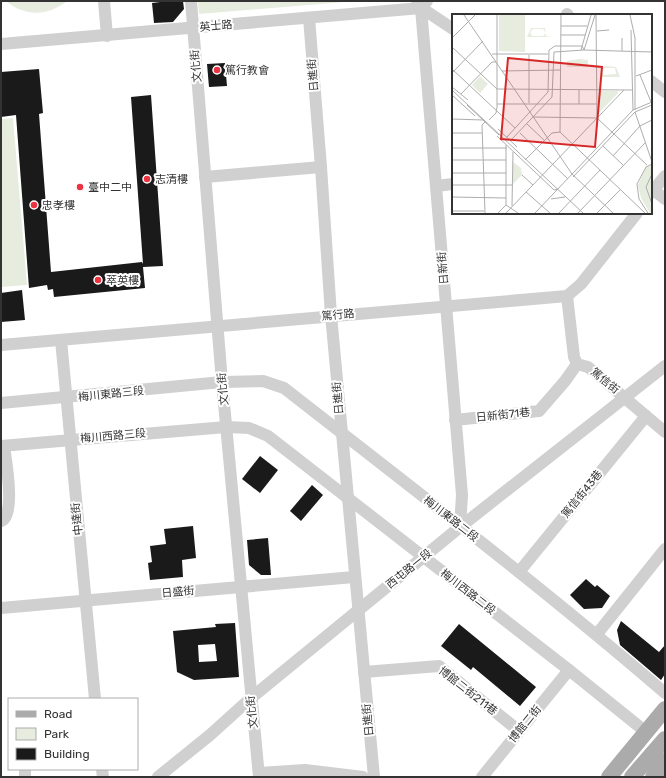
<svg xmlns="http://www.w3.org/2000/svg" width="666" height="778" font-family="Rubik,'Noto Sans TC',sans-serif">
<rect width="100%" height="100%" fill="#fff"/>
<g fill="#e6ecde">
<path d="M6,1H67C48,16 25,17 6,1Z"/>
<polygon points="198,1 357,1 199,14"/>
<polygon points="13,118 27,285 1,287 1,119"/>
</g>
<g fill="#1a1a1a" fill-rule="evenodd">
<polygon points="168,1 183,1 184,9 173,22 154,23 152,3"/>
<polygon points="225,63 227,86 209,87 207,64"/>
<polygon points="39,69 43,113 39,114 51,272 142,262 143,264 131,97 151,95 163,266 143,267 145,288 54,297 53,289 48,290 47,285 29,288 16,115 1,117 1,72"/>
<polygon points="22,290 25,320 1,322 1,293"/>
<polygon points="260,456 278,470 260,493 242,479"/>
<polygon points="312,485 323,495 301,521 290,511"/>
<polygon points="193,526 196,558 182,560 183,577 150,580 148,563 152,562 150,546 166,544 164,529"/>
<polygon points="268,538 271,575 261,575 249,565 247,540"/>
<polygon points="586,579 595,587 597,585 610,596 602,608 584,609 570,595"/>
<polygon points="621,621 659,652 665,645 665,674 661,680 620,645 617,630"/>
<path d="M235,623L239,677L194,680L177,672L173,631L216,627L215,624ZM215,644L217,661L199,662L198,645Z"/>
<polygon points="459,624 536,687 520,706 473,667 471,670 441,646"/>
</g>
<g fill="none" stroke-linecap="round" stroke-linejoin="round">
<g stroke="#d0d0d0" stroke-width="12">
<polyline points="104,1 107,36"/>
<polyline points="191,1 222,382 259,777"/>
<polyline points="417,5 453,29"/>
<polyline points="421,8 462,495 460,527"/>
<polyline points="567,14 568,15"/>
<polyline points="309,18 321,167 331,315 374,777"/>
<polyline points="1,44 421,8 427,1"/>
<polyline points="651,81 665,92"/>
<polyline points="205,177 321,167"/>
<polyline points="436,186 453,184"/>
<polyline points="651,188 665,199"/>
<polyline points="651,193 665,176"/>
<polyline points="567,296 574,357 577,364 588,367 665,432"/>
<polyline points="61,340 95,699"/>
<polyline points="1,345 567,296 581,284 637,213"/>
<path d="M1,403L222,382L263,381L284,388C412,488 542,587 665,693"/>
<polyline points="455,420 539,411 565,381 577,364"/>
<polyline points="1,446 226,427 249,428 268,436 569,670 646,732"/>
<path d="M1,521C16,517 6,460 4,446"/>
<polyline points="519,572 646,416"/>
<polyline points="1,608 354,577"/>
<polyline points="597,634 665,549"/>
<polyline points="364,672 439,666 519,731"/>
<polyline points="25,769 25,777"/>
<polyline points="102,769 103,777"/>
<polyline points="259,773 305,770 363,777"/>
<polyline points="158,777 210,735 251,698 460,527 665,366"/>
<polyline points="482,777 569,670"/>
</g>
<g stroke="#ababab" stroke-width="16">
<polyline points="609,777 665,709"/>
<polyline points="632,777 665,739"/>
<polyline points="653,777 665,761"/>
</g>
</g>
<g fill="#ec3341" stroke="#fff" stroke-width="1.5">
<circle cx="217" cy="70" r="4"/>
<circle cx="147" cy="179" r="4"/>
<circle cx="80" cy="187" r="4"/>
<circle cx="34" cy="205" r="4"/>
<circle cx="98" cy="280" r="4"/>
</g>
<g text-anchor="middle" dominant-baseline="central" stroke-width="4" stroke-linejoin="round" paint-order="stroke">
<g font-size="11" fill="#333" stroke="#fff">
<text transform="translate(216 26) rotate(-5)">英士路</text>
<text transform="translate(196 66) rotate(-95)">文化街</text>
<text transform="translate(313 75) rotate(-95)">日進街</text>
<text transform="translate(443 268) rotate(-95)">日新街</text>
<text transform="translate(338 315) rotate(-5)">篤行路</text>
<text transform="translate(605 381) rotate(39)">篤信街</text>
<text transform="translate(223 389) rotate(-95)">文化街</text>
<text transform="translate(111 394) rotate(-6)">梅川東路三段</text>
<text transform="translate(338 398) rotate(-95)">日進街</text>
<text transform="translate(503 415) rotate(-6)">日新街71巷</text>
<text transform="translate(113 436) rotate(-5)">梅川西路三段</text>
<text transform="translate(582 494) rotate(-51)">篤信街43巷</text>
<text transform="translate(77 519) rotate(-96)">中達街</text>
<text transform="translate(451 519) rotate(38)">梅川東路二段</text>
<text transform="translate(409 569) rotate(-39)">西屯路一段</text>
<text transform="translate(178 592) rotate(-5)">日盛街</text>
<text transform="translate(468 592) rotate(38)">梅川西路二段</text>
<text transform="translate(468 691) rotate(38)">博館二街211巷</text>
<text transform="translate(252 712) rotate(-96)">文化街</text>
<text transform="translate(368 720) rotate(-96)">日進街</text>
<text transform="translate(525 724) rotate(-51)">博館二街</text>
</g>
<g font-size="11" fill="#333" stroke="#fff" text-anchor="start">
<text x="225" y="70">篤行教會</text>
<text x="155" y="179">志清樓</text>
<text x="88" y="187">臺中二中</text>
<text x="42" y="205">忠孝樓</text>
<text x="106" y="280">萃英樓</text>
</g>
</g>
<g transform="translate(452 14)">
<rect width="200" height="200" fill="#fff"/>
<path d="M47,1H73V38L47,37ZM79,14H93L94,22L99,23H75ZM81,15H91L94,19L91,22H80L78,18ZM127,45L136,46V53H115V47ZM153,52L164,53L168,63H149V55ZM153,54H163L164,60L152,61L150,57ZM28,62L36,70L28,79L20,71ZM147,77H166V79L146,100ZM61,148L69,154L70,161L61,170ZM200,151V197L198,199L189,184L186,171L194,153Z" fill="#e6ecde" fill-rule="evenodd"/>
<path fill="none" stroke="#adadad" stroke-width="1" d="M12,1L120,160L161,199M109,1L108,118L193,199M144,1L145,104L195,151M178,1L183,24V96M109,12H135M179,16L181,96M145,17L157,16M109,21H133M0,24L23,1M170,24V37M130,32L132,36L200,38M0,33L45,75L180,76M129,36L139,1M40,40H96M77,41V89M0,55L63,114M50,57L108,56M0,59L31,27M188,61L199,88M184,62L200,56M0,73L16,86M0,76L131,199M9,80L40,48H44M0,81L23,102M45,90H145M127,90V76M15,91L47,121M183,98L200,148M82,103L145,104M0,105L31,106M37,106L44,99L45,93V1M75,110L93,127M46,115L65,133M0,119H30M68,119L116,165M45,122L102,176L106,175M55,123L96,78L97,36L103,32H130M58,127L100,83L102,38L132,36L143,1M151,132L171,151M0,134H55M161,142L188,112L200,106M0,146H54M73,146L100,119L108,118M0,159H54M200,160L194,173L200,190M70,161L81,171M121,163L183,98L200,91M0,171H60M74,178L98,199M0,183L54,184M99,185L113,183M54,191L66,199M60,192L61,138M0,197H32M33,199L30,111L33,108M46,199L54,191V131M54,199L172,76M83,199L181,96L200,88M107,199L148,156M126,199L193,129M145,199L168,176M196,199L187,185L185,170L194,153L200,150"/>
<path fill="#d62828" fill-opacity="0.15" stroke="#d62828" stroke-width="2" d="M56,44L150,53L143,133L49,125Z"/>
<rect width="200" height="200" fill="none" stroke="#333" stroke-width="2"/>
</g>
<rect width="666" height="778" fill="none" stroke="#333333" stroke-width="4"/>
<rect x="8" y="698" width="130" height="72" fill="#ffffff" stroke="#adadad"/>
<rect x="16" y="711" width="20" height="6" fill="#ababab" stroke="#adadad"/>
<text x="44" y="718" font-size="12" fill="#333333">Road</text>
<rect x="16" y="728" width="20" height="12" fill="#e6ecde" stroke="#adadad"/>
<text x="44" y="738" font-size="12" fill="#333333">Park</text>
<rect x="16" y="748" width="20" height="12" fill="#1a1a1a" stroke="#adadad"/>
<text x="44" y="758" font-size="12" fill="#333333">Building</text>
</svg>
